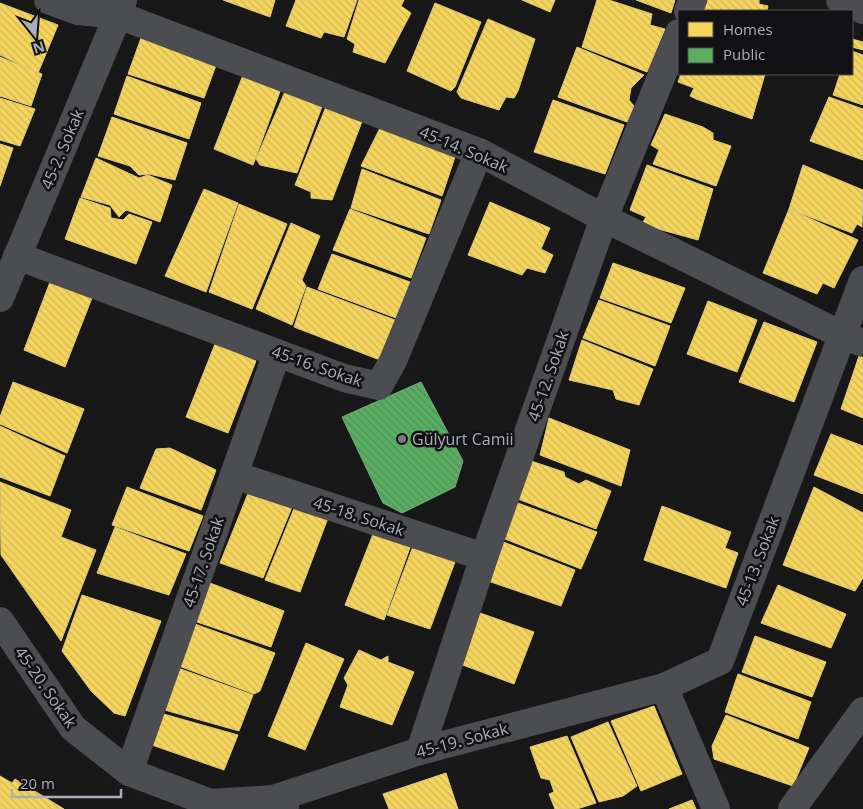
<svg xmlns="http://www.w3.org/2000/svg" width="863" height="809" font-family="'Open Sans',sans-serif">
<defs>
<pattern id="homes-back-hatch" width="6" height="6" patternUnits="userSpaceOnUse" patternTransform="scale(1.25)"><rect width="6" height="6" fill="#f6d55c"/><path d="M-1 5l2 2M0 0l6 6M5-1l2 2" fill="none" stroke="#cfb555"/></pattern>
<pattern id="public-back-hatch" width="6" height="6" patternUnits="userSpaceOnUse" patternTransform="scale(1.25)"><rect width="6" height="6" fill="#5aae61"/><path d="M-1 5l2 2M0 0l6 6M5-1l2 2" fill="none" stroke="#509057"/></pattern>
</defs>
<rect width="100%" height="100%" fill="#181818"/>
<g fill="url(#homes-back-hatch)" stroke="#dfc978">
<polygon points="223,0 275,0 270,17"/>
<polygon points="296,0 357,0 344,37 324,32 321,38 286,26"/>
<polygon points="359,0 404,0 401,6 411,13 385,63 353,52 355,44 347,39"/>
<polygon points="522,0 555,0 550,12"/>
<polygon points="597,0 609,0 652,14 650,25 665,29 647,72 582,47"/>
<polygon points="636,0 675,0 671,13"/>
<polygon points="708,0 759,0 759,4 768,6 767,11 704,11"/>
<polygon points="0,3 58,25 38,73 0,55"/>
<polygon points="435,3 481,22 455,87 451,91 407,71"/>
<polygon points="488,19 535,39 518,91 514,98 506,97 499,110 461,98 457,92"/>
<polygon points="141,38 218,60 204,98 128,74"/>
<polygon points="852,39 863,42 863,50 852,47"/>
<polygon points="577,47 644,75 631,88 629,100 634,106 627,122 558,97"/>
<polygon points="852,51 863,55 863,105 833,95 840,74 852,74"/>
<polygon points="0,57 42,74 31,106 0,96"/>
<polygon points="245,70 282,86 253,165 214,149"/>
<polygon points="681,74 765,74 752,119 696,99 690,96 694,88 678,82"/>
<polygon points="127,76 201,103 189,139 114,114"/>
<polygon points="287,87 323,104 297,173 260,165 256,159"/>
<polygon points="829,97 863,109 863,160 810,141"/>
<polygon points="0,98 35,109 20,146 0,140"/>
<polygon points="553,100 624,125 605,174 534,152"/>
<polygon points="327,104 363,119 332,200 311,198 311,192 295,185"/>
<polygon points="665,114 703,127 713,133 713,140 731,146 716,186 653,164 659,150 651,145"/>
<polygon points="112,117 187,143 175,180 149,174 139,175 130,166 98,156"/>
<polygon points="381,126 456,154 442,196 361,166"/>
<polygon points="0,144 13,148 0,186"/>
<polygon points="96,158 139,178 148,175 172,185 160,222 126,210 119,217 110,205 81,197"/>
<polygon points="647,165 713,189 698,240 651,227 643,222 646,217 630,210"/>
<polygon points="803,165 863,190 862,227 857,224 852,233 789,209"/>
<polygon points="362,169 441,200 429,234 351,208"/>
<polygon points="204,189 238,203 206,292 165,276"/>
<polygon points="80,198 110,208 111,218 123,220 129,214 152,222 136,264 65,239"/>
<polygon points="490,202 550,228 541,249 553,255 545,273 527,268 522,275 468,255"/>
<polygon points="239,204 287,224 252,309 209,292"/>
<polygon points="350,209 426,238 411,278 333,250"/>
<polygon points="789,209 858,240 834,288 823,283 817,294 763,273"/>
<polygon points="291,223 320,236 302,280 306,286 292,325 256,309"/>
<polygon points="332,254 410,282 396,318 318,289"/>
<polygon points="613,263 685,288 671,323 600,298"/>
<polygon points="50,282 92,298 65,367 24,350"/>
<polygon points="307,287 395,320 380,360 294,327"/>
<polygon points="599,300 670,326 655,366 583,338"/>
<polygon points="708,301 757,320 737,372 687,354"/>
<polygon points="764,322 817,342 794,402 739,382"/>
<polygon points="582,340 653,369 639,405 616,399 613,390 569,380"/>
<polygon points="215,344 256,361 228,433 186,417"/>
<polygon points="860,353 863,354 863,418 841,409"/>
<polygon points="13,382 84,409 67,453 0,424 0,417"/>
<polygon points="549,418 630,450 621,486 540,455"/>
<polygon points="0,426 65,456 50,496 0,477"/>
<polygon points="831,434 863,446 863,494 814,475"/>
<polygon points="170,448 216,470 201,510 140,488 156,449"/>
<polygon points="531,461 564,472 565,477 579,484 586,480 611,491 596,529 518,499"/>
<polygon points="0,482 71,510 61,537 96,550 61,641 1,555"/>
<polygon points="127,487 203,516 189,551 112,525"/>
<polygon points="814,487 863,513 863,578 855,591 783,565"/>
<polygon points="249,491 292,507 263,578 220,563"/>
<polygon points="515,502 597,532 581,569 500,537"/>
<polygon points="295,506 328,518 300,592 265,580"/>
<polygon points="662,506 731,532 725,548 738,553 726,588 644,560"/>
<polygon points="115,527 186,554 169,595 97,573"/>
<polygon points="375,529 412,542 384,620 345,605"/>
<polygon points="501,541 575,570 561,606 488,581"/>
<polygon points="414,544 455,562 430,629 387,615"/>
<polygon points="210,583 284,611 271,647 197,622"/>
<polygon points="778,585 846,614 831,648 761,623"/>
<polygon points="82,595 161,621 125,716 114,713 91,691 62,651"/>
<polygon points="480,613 534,632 514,684 460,664"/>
<polygon points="195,624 275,653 260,691 254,694 179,666"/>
<polygon points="755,636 826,662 812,697 742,672"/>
<polygon points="306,643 344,659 305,750 268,736"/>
<polygon points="359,650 381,660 388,656 388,662 414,672 392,725 340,707 348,685 344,678"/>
<polygon points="178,668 253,695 239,731 161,709"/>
<polygon points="738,674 811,702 798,739 725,712"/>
<polygon points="654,706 682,774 641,791 611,721"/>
<polygon points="160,713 238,735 224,770 149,744"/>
<polygon points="726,715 809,748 793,786 714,759 712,746"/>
<polygon points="608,722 637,786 623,796 599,802 571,737"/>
<polygon points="567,736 596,803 577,809 555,809 549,794 554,792 550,780 541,778 530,747"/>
<polygon points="446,773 458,809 389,809 383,794"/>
<polygon points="0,776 12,783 15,779 64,809 0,809"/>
<polygon points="692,800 696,809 669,809"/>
</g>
<polygon fill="url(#public-back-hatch)" stroke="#72ae7b" points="421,382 463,461 455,487 402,513 383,503 342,417"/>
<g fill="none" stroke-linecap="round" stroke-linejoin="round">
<g stroke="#4c4d51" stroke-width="28">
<polyline points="48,0 78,11 118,15 479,152 604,218 842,335 863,343"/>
<polyline points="840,0 863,10"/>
<polyline points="688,11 693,0"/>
<polyline points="17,256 344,378 379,386 393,361 479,152"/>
<polyline points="0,298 118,15 123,0"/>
<polyline points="234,475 484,557"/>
<polyline points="0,621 73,728 129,772 211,803 273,799 285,806"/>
<polyline points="420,751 484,557 604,218 679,33"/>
<polyline points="129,772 277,353"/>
<polyline points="267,809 273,799 420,751 664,687"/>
<polyline points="716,809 664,687 720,661 863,280"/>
<polyline points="792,809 863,711"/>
</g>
</g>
<circle fill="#777a81" stroke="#121214" stroke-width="2" cx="402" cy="439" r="5"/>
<g text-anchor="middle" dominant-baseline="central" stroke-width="5" stroke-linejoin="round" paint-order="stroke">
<g font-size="16" fill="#aaaeb9" stroke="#121214">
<text transform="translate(62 149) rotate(-67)">45-2. Sokak</text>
<text transform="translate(464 149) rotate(23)">45-14. Sokak</text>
<text transform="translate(317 366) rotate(19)">45-16. Sokak</text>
<text transform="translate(548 376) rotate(-71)">45-12. Sokak</text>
<text transform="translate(359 516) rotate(18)">45-18. Sokak</text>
<text transform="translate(757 561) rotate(-69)">45-13. Sokak</text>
<text transform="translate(203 562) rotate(-71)">45-17. Sokak</text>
<text transform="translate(46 687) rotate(55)">45-20. Sokak</text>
<text transform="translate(462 740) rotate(-15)">45-19. Sokak</text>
</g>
<g font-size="16" fill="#aaaeb9" stroke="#121214" text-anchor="start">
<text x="412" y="439">Gülyurt Camii</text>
</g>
</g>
<rect x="678" y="10" width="175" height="65" fill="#121214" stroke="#4f5056"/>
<rect x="688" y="22" width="25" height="15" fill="#f6d55c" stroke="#4f5056"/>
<text x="723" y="35" font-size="15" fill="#aaaeb9">Homes</text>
<rect x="688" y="48" width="25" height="15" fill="#5aae61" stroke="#4f5056"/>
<text x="723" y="60" font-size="15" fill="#aaaeb9">Public</text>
<g transform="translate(35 35) rotate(163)" stroke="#121214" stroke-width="4" paint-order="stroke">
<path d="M0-4L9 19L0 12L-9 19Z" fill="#aaaeb9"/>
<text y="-8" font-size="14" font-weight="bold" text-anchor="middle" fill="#aaaeb9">N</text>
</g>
<path d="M12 789v8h109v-8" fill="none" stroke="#aaaeb9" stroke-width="2.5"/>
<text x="20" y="789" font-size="15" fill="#aaaeb9" stroke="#121214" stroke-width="4" paint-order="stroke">20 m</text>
</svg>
